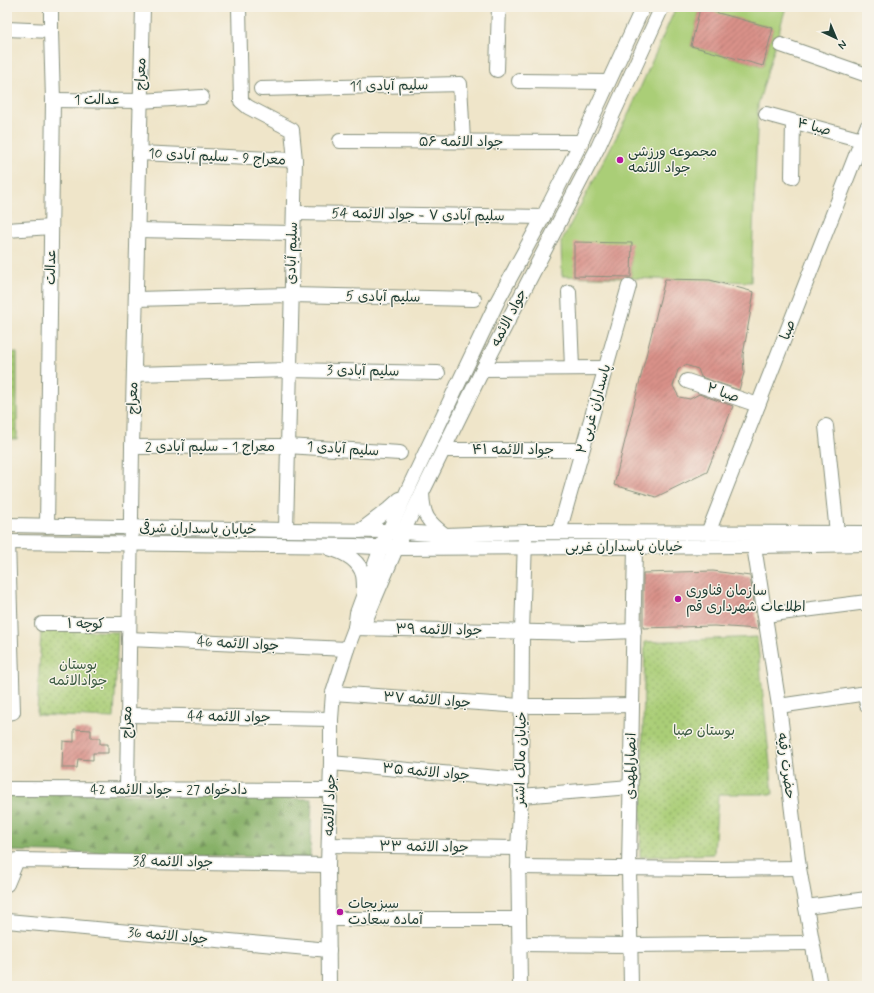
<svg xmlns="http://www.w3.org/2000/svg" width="874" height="993" font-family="Mynerve,'Playpen Sans Arabic',sans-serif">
<defs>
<pattern id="green-dots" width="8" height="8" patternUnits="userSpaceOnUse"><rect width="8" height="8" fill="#aace77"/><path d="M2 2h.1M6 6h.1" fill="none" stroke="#8aa862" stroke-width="1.8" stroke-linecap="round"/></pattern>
<pattern id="forest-firs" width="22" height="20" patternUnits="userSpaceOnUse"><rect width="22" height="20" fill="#87b168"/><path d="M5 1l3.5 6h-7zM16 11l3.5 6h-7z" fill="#6e9156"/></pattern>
<pattern id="building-hatch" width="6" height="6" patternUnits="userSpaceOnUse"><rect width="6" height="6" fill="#d99189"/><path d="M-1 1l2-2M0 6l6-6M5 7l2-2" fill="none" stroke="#af7871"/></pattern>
</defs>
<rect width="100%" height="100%" fill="#f7f3e8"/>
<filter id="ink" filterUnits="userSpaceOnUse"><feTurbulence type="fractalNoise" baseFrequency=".025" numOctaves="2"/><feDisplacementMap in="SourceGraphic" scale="8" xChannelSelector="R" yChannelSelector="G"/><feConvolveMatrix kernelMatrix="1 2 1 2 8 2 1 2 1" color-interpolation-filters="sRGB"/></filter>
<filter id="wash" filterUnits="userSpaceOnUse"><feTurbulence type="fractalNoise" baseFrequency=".012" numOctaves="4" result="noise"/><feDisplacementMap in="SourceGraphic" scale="16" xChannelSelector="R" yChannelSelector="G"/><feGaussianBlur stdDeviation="0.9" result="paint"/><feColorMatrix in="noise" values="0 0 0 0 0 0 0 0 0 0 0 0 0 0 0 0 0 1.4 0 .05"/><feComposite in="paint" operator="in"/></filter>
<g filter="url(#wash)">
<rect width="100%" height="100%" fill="#efe5c9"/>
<g fill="url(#green-dots)" stroke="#648656">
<polygon points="7,352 17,353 17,439 7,439"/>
<polygon points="41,629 118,632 114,718 37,715"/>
<polygon points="757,637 773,794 718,794 714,854 640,857 645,642"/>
</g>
<polygon fill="url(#forest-firs)" stroke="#53774e" points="7,791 312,799 310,858 7,851"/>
<path fill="#aace77" stroke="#648656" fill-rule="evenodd" d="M676,7H786L758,105L751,282L562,276L561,242L630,111ZM700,9L773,28L763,66L691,46ZM631,243V277L574,276Z"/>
<g id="blocks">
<g fill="url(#building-hatch)">
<polygon points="700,8 773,28 763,66 691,46"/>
<polygon points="574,242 632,243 631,277 574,276"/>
<polygon points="665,279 710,280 754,292 743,355 744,373 739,390 701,377 698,369 685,365 678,370 673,386 679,397 690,399 699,394 733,406 707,472 656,497 614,485"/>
<polygon points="713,571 750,576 758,629 714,626 643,628 643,573"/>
<polygon points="74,729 91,730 91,738 100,738 100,744 108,744 108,753 93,753 93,760 78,759 77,768 62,768 63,741 74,742"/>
</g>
</g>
</g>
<g filter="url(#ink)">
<use href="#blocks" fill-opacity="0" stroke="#87917e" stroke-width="1"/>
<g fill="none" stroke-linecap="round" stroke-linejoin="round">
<defs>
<g id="minor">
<polyline points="239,7 241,101 248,107 292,130 295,160 286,530"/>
<polyline points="7,29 51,31"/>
<polyline points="781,45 867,75"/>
<polyline points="497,70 499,7"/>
<polyline points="519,81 608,82"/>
<polyline points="261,89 460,84 463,141"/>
<polyline points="53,100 141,101 202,97"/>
<polyline points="766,114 862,140"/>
<polyline points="340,141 581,142"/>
<polyline points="139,153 295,160"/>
<polyline points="792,177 793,122"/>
<polyline points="294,213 543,217"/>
<polyline points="7,230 51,227"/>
<polyline points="137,230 293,233"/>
<polyline points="569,292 572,368"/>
<polyline points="136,299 291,295 474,299"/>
<polyline points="483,369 605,368"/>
<polyline points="134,374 289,370 438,373"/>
<polyline points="687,381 758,405"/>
<polyline points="826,426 837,533"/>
<polyline points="132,447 287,446 400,453"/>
<polyline points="444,450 582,450"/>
<path d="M422,493C423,516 427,521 445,535"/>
<polyline points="7,525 286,530 389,531 445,535 526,532 867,533"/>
<polyline points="47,526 53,100 51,31 51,7"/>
<polyline points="360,531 389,509 400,499"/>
<polyline points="559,532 629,286"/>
<polyline points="708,533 867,127"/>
<polyline points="7,542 355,546 396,548 754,546 867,544"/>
<polyline points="754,546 779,706 799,868 820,986"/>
<path d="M329,548C343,552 359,559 363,575C364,580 364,586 364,591"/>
<polyline points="765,615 867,602"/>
<polyline points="42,624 129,624"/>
<polyline points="355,628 366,619 403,532 422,493 483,369 598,147 662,7"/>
<polyline points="355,628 585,633 634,631"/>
<polyline points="129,639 347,649"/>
<polyline points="333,693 521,706 579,706 632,705"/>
<polyline points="865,694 867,705"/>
<polyline points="779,706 867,693"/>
<polyline points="7,713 13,712 8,542"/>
<polyline points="128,715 331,719"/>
<polyline points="331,763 520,780"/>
<polyline points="7,789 330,790"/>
<polyline points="127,790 132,447 143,7"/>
<polyline points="521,796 630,787"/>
<polyline points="329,845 518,848"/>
<polyline points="518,867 714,869 799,868"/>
<polyline points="7,884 17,860 328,865"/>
<polyline points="806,907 867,899"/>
<polyline points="329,919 519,919"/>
<polyline points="7,921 329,950"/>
<polyline points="520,944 631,945 811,943"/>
<polyline points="329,986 328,865 331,763 331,719 333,693 347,649 355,628 357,613 381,548 411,483 498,300 543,217 581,142 643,7"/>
<polyline points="520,986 518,848 521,796 522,632 525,539"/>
<polyline points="631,986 629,868 635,546"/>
</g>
</defs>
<use href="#minor" stroke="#87917e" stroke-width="16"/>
<use href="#minor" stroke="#fff" stroke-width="14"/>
</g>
</g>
<g fill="#b5179e" stroke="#f7f3e8" stroke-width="1.5">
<circle cx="620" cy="160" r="4"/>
<circle cx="678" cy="599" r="4"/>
<circle cx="340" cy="912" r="4"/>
</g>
<g text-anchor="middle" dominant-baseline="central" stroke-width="3" stroke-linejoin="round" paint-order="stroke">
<g font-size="14" fill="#1f3d34" stroke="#f7f3e8">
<text transform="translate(141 74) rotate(-88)">معراج</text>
<text transform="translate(389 86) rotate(-1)">سلیم آبادی 11</text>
<text x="97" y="100">عدالت 1</text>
<text transform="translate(814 127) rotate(15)">صبا ۴</text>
<text x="461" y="142">جواد الائمه ۵۶</text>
<text transform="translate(217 157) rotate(3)">معراج 9 - سلیم آبادی 10</text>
<text transform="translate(418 215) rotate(1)">سلیم آبادی ۷ - جواد الائمه 54</text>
<text transform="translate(292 253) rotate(-88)">سلیم آبادی</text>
<text transform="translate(51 267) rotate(-89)">عدالت</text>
<text transform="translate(383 297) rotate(1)">سلیم آبادی 5</text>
<text transform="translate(509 318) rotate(-63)">جواد الائمه</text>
<text transform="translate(788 330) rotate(-69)">صبا</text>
<text transform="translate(363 371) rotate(1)">سلیم آبادی 3</text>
<text transform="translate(723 393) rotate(19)">صبا ۲</text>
<text transform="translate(133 398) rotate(-89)">معراج</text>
<text transform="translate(594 409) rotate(-74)">پاسداران غربی ۲</text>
<text x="210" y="447">معراج 1 - سلیم آبادی 2</text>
<text transform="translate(343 449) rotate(4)">سلیم آبادی 1</text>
<text x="513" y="450">جواد الائمه ۴۱</text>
<text transform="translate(198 529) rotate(1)">خیابان پاسداران شرقی</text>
<text x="624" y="547">خیابان پاسداران غربی</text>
<text x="86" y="624">کوچه ۱</text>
<text transform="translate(439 630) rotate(1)">جواد الائمه ۳۹</text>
<text transform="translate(238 644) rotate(3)">جواد الائمه 46</text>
<text transform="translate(427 700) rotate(4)">جواد الائمه ۳۷</text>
<text transform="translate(229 717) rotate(1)">جواد الائمه 44</text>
<text transform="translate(127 722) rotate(-89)">معراج</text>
<text transform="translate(521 759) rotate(-89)">خیابان مالک اشتر</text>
<text transform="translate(631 766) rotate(-89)">انصارالمهدی</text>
<text transform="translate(786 766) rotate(83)">حضرت رقیه</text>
<text transform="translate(426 772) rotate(5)">جواد الائمه ۳۵</text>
<text x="169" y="790">دادخواه 27 - جواد الائمه 42</text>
<text transform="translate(330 805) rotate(-88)">جواد الائمه</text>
<text transform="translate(424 847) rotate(1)">جواد الائمه ۳۳</text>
<text transform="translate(173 862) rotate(1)">جواد الائمه 38</text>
<text transform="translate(168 936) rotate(5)">جواد الائمه 36</text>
</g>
<g font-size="14" fill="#1f3d34" stroke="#f7f3e8" text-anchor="start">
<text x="628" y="152">مجموعه ورزشی<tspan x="628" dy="16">جواد الائمه</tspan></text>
<text x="686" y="591">سازمان فناوری<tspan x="686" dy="16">اطلاعات شهرداری قم</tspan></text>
<text x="348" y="904">سبزیجات<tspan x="348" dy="16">آماده سعادت</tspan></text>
</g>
<g font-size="14" fill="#3b5a41" stroke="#f7f3e8">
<text x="78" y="665">بوستان<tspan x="78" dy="16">جوادالائمه</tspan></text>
<text x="704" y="731">بوستان صبا</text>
</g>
</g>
<rect width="874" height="993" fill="none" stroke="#f7f3e8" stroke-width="24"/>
<g transform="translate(836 38) rotate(136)" stroke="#f7f3e8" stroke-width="3" paint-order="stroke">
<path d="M0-3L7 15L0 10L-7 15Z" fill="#1f3d34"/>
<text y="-6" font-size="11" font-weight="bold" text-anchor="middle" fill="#1f3d34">N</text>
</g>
</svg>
